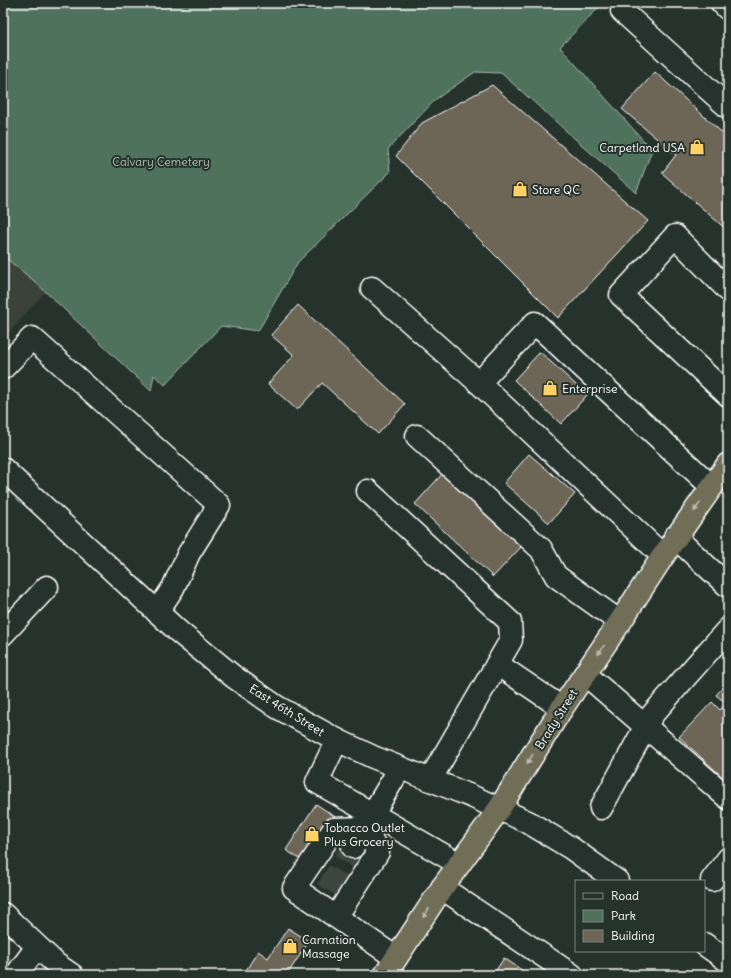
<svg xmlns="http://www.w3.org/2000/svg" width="731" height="978" font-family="Delius,sans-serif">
<rect width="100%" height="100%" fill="#26332d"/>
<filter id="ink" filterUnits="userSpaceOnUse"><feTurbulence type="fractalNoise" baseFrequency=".025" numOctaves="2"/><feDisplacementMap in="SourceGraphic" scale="8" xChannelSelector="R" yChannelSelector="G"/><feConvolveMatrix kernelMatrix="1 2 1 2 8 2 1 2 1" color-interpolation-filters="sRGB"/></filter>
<g filter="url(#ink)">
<g fill="#3b4239">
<polygon points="3,240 52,284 3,339"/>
<polygon points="3,951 35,975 3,975"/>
</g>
<polygon fill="#50725c" stroke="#a8b8ae" points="3,3 603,3 560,47 652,150 636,193 501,73 475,72 436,99 388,149 390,172 298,262 258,331 221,326 165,385 154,375 151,391 33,280 3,256"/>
<g fill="#6d6555" stroke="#fff">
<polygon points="655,72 728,138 728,231 662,173 676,155 622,109"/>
<polygon points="492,85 648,221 558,318 396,156 422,123"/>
<polygon points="298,305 405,404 378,434 322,383 297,410 268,384 294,355 271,335"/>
<polygon points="540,352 587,395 561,424 514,380"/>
<polygon points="529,454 575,494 549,523 504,483"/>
<polygon points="444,472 522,546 493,577 415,504"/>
<polygon points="728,682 728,782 679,737 712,702 720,710 726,703 716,695"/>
<polygon points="316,804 337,818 307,864 286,850"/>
<polygon points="288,928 309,941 287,975 243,975 258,951 268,958"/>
<polygon points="504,958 529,975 493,975"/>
</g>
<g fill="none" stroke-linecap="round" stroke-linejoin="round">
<polyline stroke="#3c4742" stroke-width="22" stroke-dasharray="22 11" stroke-linecap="butt" points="327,890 353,847"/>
<defs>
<g id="minor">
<polyline points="722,3 728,9"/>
<polyline points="622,11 728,107"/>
<polyline points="372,288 479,383 663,556"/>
<polyline points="728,290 675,236 621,295 728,395"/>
<polyline points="3,368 32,338 219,505 189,553 173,588 157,612"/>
<polyline points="479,383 535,323 711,486"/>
<polyline points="417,436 541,549 556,576 620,622"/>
<polyline points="3,469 179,632 234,677 277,707 337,740 373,757 471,796 528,822 571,848 617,881"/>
<polyline points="368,491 510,622 511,640 430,780"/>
<polyline points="675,537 728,586"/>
<polyline points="3,634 47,587"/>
<polyline points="497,664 562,708"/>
<polyline points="585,674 728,798"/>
<polyline points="337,740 317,782 459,864"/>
<polyline points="601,808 652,715 728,629"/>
<polyline points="353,847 400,768"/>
<polyline points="712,880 728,859"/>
<polyline points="442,888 572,975"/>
<polyline points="3,914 56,964 72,975"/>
<polyline points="336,917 378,852 365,828 334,829 294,888 396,958"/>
<polyline points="704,944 728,961"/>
<polyline points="16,975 37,947"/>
</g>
<polyline id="highway" points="385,975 442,888 499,809 562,708 620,622 663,556 728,464"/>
</defs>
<use href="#minor" stroke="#fff" stroke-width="25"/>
<use href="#highway" stroke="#fff" stroke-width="25"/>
<use href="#minor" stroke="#26332d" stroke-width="22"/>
<use href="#highway" stroke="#716e59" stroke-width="22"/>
</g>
<defs><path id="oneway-solid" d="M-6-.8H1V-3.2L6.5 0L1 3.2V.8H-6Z"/></defs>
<g fill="#bfbeb4">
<use href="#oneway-solid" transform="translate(697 507) rotate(125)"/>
<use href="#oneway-solid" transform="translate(601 650) rotate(124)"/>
<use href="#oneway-solid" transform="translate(530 759) rotate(122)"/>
<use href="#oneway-solid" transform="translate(426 913) rotate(123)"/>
</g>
</g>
<defs>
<symbol id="shop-bare" viewBox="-9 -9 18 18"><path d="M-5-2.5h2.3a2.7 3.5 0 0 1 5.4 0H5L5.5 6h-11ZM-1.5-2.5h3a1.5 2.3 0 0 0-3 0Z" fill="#ffd166" stroke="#26332d" stroke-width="2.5" paint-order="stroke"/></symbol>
</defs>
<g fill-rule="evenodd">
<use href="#shop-bare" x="686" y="136" width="22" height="22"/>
<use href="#shop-bare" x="509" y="178" width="22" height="22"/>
<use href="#shop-bare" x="539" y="377" width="22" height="22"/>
<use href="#shop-bare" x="301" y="823" width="22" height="22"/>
<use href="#shop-bare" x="279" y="935" width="22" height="22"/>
</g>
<g text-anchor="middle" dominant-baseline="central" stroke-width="4" stroke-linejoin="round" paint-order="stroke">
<g font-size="12" fill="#fff" stroke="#26332d" text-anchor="start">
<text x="685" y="147" text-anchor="end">Carpetland USA</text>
<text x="532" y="189">Store QC</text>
<text x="562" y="388">Enterprise</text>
<text x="324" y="827">Tobacco Outlet<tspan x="324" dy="14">Plus Grocery</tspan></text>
<text x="302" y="939">Carnation<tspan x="302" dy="14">Massage</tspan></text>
</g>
<g font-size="12" fill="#b0c0b6" stroke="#26332d">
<text x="161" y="161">Calvary Cemetery</text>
</g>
<g font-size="12" fill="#fff" stroke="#26332d">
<text transform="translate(287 710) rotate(32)">East 46th Street</text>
<text transform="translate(556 719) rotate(-58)">Brady Street</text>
</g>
</g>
<rect width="731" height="978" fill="none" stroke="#26332d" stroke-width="16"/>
<rect x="8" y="8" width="715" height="962" fill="none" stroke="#fff" stroke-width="1.5" filter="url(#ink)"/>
<rect x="575" y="880" width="130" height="72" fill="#26332d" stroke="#7d8581"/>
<rect x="583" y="893" width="20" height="6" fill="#26332d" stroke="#7d8581"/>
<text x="611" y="900" font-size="12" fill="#ffffff">Road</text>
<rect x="583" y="910" width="20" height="12" fill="#50725c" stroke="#7d8581"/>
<text x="611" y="920" font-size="12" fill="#ffffff">Park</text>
<rect x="583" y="930" width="20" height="12" fill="#6d6555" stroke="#7d8581"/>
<text x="611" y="940" font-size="12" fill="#ffffff">Building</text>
</svg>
